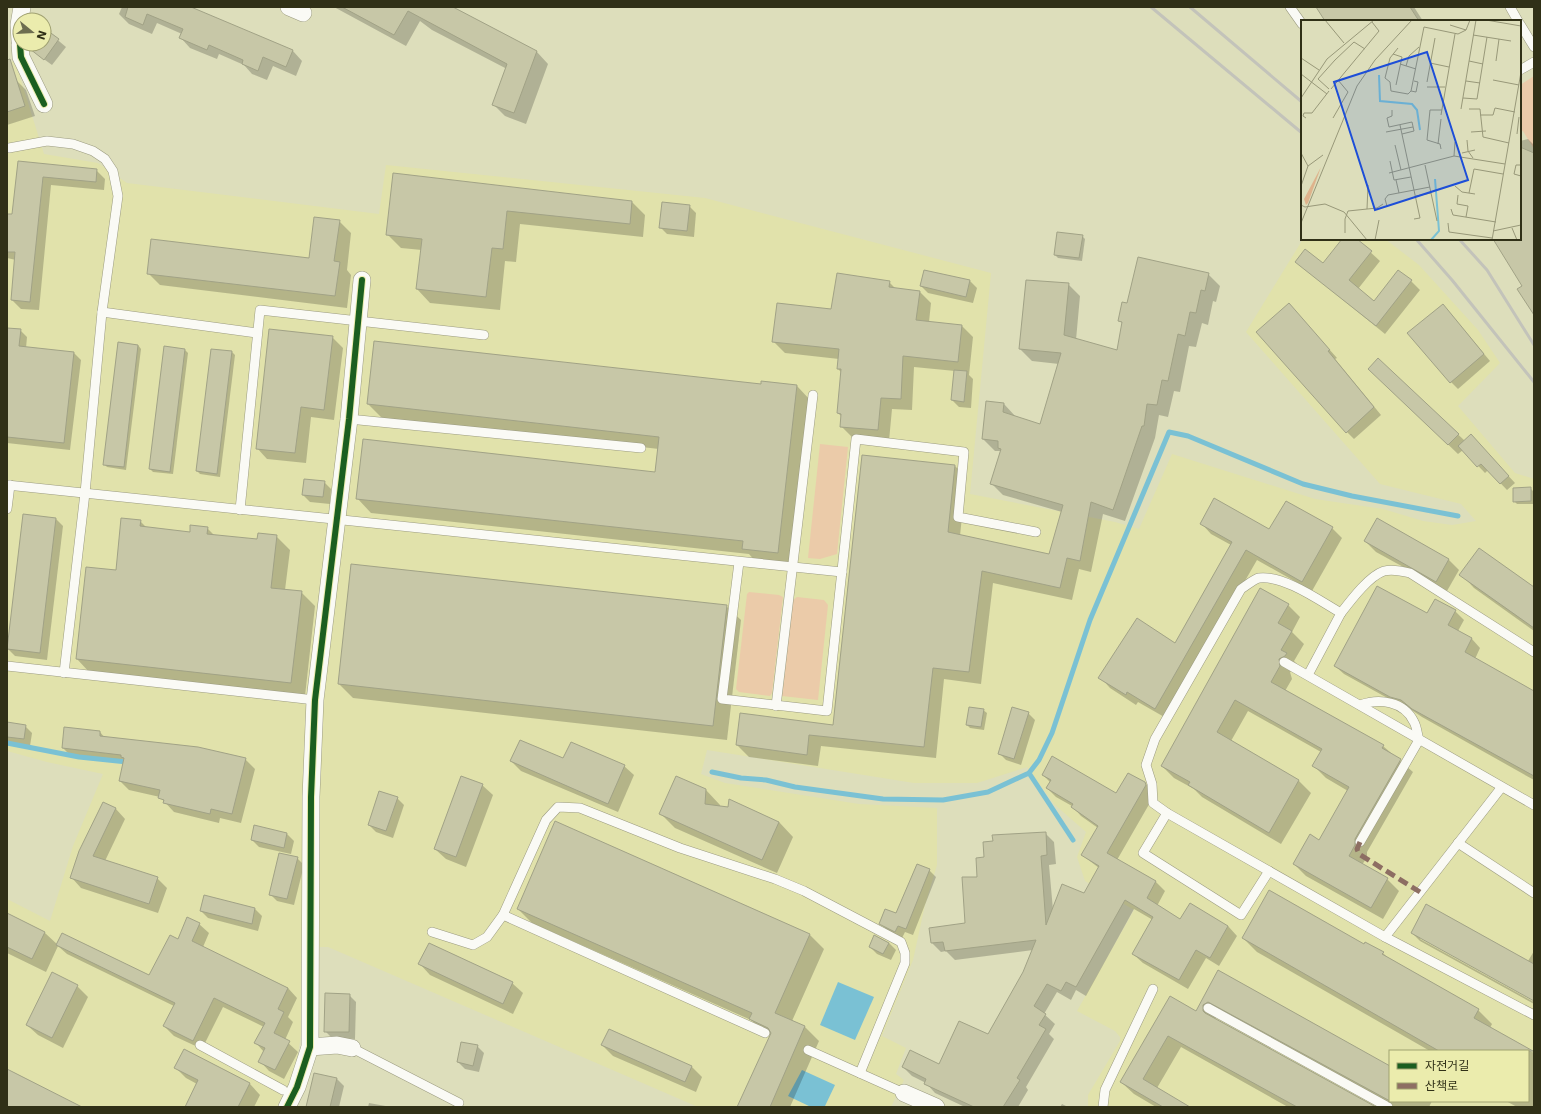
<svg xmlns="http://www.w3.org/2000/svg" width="1541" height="1114" font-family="'DejaVu Sans','Noto Sans KR',sans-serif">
<rect width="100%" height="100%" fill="#dddebb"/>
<path fill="#e1e2ab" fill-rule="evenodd" d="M15,61L44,154L98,163L127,183L379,214L386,165L705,198L991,273L970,494L1115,522L1139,529L1172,454L1315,499L1383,509L1423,521L1452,525L1476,521L1461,504L1380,484L1246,332L1303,239H1385L1419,265L1478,330L1500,363L1458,406L1515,473L1534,479V1107H1088V1095L1120,1041V1037L1115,1031L1077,1011L1134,910L1085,881L1077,857L1086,832L1054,804L1027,767L977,783H914L707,750L701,774L725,783L859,804L937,808V865L925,905L913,960L882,1036L906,1048L896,1074L904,1080L891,1107H698L328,947H301V1035L295,1072L277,1107H7V899L50,921L73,846L103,774L47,762L7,751V63ZM1390,1051H1528V1101H1390Z"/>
<g fill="#ebcba9">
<polygon points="1534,76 1534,149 1523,131 1520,132 1520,85"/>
<polygon points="820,444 848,447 837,554 820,559 808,558"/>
<polygon points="749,592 779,595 783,597 772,693 770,696 739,692 736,689 747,594"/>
<polygon points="797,597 824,600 828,605 818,700 782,696 792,601"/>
</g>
<g fill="#7ac1d4">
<polygon points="838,982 874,997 855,1040 820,1025"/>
<polygon points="802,1070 835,1085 825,1106 811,1107 788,1096"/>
</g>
<g fill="#0003">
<polygon points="122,7 189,7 293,51 302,61 296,76 273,66 267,80 252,74 244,65 219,54 217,59 190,48 181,38 182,34 157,23 152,34 129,24 119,14"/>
<polygon points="334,7 451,7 537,52 548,64 526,124 505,116 494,105 507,69 432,30 420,21 406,46"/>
<polygon points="1317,7 1414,7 1423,21 1326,21"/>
<polygon points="47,31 66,47 52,65 41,57 38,44 44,44 44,36"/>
<polygon points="16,80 26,90 35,116 7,125 7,82"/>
<polygon points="1528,139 1534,145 1534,313 1523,286 1495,239 1520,239 1520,141"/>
<polygon points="18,162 96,170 105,179 104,190 51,185 39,310 21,309 12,300 16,260 7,258 7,215 13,216"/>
<polygon points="394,174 632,202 645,215 643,237 520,224 516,262 505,261 500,310 430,303 417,289 422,250 401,248 387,234"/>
<polygon points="689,206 696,213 694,237 667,234 660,227"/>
<polygon points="339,221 351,233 347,270 351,275 347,308 160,285 148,273 310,259"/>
<polygon points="1082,236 1085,239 1082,261 1058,258 1055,255"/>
<polygon points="1343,239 1356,239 1380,261 1358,289 1375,302 1411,281 1420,290 1385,334 1297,262 1323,265"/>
<polygon points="1208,274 1220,286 1216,302 1213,301 1208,325 1202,323 1196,347 1189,346 1180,392 1174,391 1168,417 1159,415 1155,438 1125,521 1103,514 1091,572 1079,569 1072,600 993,583 981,684 944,679 936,758 821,746 818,766 749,757 737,745 834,726 955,466 966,477 960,536 1050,555 1062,512 1003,495 991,483 1002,451 995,451 983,439 1004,404 1016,417 1041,425 1059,364 1032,361 1020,349 1068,284 1080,296 1076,340 1118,352 1123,324 1119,320 1128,305"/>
<polygon points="970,281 977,288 973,303 928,293 921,286"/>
<polygon points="889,282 896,289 919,291 931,303 929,322 962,326 973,337 969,375 973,379 971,408 959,407 952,400 955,371 914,367 912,410 892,409 889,441 853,438 841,426 842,417 838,413 842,373 838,369 839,359 785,353 773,341"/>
<polygon points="1296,312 1337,358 1335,359 1381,415 1354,439 1347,432"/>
<polygon points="1449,312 1490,361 1458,389 1451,382"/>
<polygon points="7,329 20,330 27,337 26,348 74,353 81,360 70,450 7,443"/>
<polygon points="332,337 343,348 334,420 311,417 306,463 267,459 257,448"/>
<polygon points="118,343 138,345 141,349 126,470 107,467 104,464"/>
<polygon points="185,350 188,353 173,474 153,472 150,469"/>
<polygon points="232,352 235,355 220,477 200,474 197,471"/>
<polygon points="1378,359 1465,441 1478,443 1515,483 1507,490 1488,470 1485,473 1463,450 1458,454 1379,378"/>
<polygon points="761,385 797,386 811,401 792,567 757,563 749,554 371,513 357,498 656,473 659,449 382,418 368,404"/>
<polygon points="324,482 331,489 330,504 310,502 303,495"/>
<polygon points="1530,488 1533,491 1534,504 1517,504 1514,501"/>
<polygon points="56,519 63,526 47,660 15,656 8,649"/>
<polygon points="140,521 147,528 191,533 207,528 215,536 258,540 276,536 290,550 285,590 301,592 315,606 305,696 90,673 77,659"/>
<polygon points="1201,523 1270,531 1332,528 1342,538 1312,591 1257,560 1166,718 1138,702 1136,705 1110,688 1100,677 1175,644 1231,545 1211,534"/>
<polygon points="1365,541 1448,559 1459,570 1447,591 1376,552"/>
<polygon points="1461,574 1534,588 1534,631 1474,588"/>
<polygon points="1288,605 1300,617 1292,632 1304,644 1294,661 1299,666 1290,672 1292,679 1285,691 1383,746 1413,772 1367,852 1367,857 1362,865 1387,879 1399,891 1383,919 1306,876 1294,864 1320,841 1348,791 1326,778 1314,766 1321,752 1248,711 1231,741 1299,781 1311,793 1281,844 1202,797 1194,789 1174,778 1162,766"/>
<polygon points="726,606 741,620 727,740 353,698 339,684"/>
<polygon points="1455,611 1464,620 1458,631 1472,639 1480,648 1475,659 1534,692 1534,780 1422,717 1410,709 1400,705 1344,674 1335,666 1428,615"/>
<polygon points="983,710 987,713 984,730 970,728 967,725"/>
<polygon points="1028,713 1035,720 1021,765 1006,760 999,753"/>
<polygon points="7,723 25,726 32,733 30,746 7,743"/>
<polygon points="100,732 105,738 245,759 255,769 241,823 220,818 219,823 174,812 160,797 129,790 120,781 124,763 72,757 63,748"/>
<polygon points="564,760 624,766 634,775 618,812 521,771 511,761"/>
<polygon points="1043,775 1117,795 1145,783 1155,794 1117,860 1156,882 1165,891 1157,906 1181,920 1228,926 1237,936 1219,966 1206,958 1188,989 1143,963 1133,954 1153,920 1134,909 1086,996 1076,990 1071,1000 1057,992 1044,1014 1055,1024 1049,1034 1054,1039 1026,1087 1028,1090 1018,1107 965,1107 935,1093 926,1083 912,1076 903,1067 940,1066 989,1035 1024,972 1033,950 955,960 946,951 941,952 932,943 966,923 985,858 1045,833 1054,842 1056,864 1049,865 1053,910 1085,894 1099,868 1082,855 1098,828 1081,816 1072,806 1056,797 1047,788 1050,782"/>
<polygon points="482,785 493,795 466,867 446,859 435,849"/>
<polygon points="706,790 720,805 720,807 779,822 793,837 777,873 675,828 661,814"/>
<polygon points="397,798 404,805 393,838 376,832 369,825"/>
<polygon points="103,803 116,809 125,819 105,861 157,878 167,888 158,913 81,888 72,878"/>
<polygon points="556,823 810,935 824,949 792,1021 805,1027 819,1041 790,1107 738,1107 771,1036 765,1033 751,1020 532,923 518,909"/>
<polygon points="287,834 294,841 291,854 259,847 252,840"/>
<polygon points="297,858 304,865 294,905 277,901 270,894"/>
<polygon points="929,870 936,877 913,935 905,932 902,938 887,930 880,923 897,914"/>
<polygon points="205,896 255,909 262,916 258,931 208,918 201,911"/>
<polygon points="7,914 45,933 58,945 150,976 178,941 199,924 209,933 203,947 288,988 297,998 288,1017 293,1022 285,1040 298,1052 284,1079 269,1071 260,1061 264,1052 256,1043 264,1027 223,1007 202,1049 174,1036 164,1026 174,1006 67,954 58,946 46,972 7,953"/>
<polygon points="1412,933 1528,961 1534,951 1534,1000 1420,937 1420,939 1534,1002 1534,1004 1420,941"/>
<polygon points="875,936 889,943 896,950 891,960 877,954 870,947"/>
<polygon points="1243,938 1364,945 1365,943 1383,953 1390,960 1478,1010 1492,1024 1490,1028 1534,1053 1534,1107 1517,1107 1506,1101 1528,1101 1528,1051 1430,1051 1257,952"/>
<polygon points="420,964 512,983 523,993 513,1014 430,975"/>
<polygon points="1219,971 1390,1067 1390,1101 1432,1101 1429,1107 1392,1107 1220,1014 1214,1020 1373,1107 1288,1107 1181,1047 1157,1088 1184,1107 1156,1107 1134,1094 1121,1082 1170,997 1197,1012"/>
<polygon points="77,986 88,997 63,1048 38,1035 27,1025"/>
<polygon points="349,995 356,1002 355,1039 332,1038 325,1031"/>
<polygon points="609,1030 692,1067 702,1077 696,1092 613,1056 602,1045"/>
<polygon points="477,1046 484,1053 479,1072 465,1069 458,1062"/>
<polygon points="185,1050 250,1084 260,1095 254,1107 186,1107 197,1084 186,1078 176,1068"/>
<polygon points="337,1079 344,1086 339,1107 307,1107"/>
<polygon points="369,1103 391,1107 368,1107"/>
<polygon points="1062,1104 1068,1107 1060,1107"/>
</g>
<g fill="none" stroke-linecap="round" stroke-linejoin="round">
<g stroke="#7ac1d4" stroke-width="5">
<polyline points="7,743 79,757 127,762"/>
<polyline points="712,772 741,778 766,780 795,787 883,799 943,800 988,792 1029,773 1039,760 1052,733 1090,620 1169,432 1188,436 1303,484 1352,496 1458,516"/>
<polyline points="1029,773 1073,840"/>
</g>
</g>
<g fill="#c7c7a7" stroke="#a1a286">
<polygon points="128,7 191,7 293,50 286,67 263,57 258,71 242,64 243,60 209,45 207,50 179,38 183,29 147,14 143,25 125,17"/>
<polygon points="342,7 453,7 537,51 514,113 492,105 507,64 408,11 394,35"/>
<polygon points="1316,7 1410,7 1419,21 1325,21"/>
<polygon points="44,28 59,39 44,60 30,49 30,44 44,44"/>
<polygon points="10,59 25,106 7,112 7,60"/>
<polygon points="1520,147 1534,153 1534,315 1517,289 1522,286 1493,239 1520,239"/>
<polygon points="18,161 97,169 96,182 43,177 30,302 11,300 15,252 7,252 7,214 12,214"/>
<polygon points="393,173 632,201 630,224 507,211 503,249 492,248 486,297 416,289 422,239 386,235"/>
<polygon points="662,202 690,205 687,231 659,228"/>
<polygon points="314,217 340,220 334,261 340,262 335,296 147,274 151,239 309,258"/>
<polygon points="1057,232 1083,235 1079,258 1054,255"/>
<polygon points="1342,239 1357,239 1372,251 1349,280 1374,301 1398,270 1412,280 1376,326 1295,262 1305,249 1323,263"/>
<polygon points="1138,257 1209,273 1205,291 1201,290 1196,313 1190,312 1185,336 1178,334 1168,381 1162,380 1157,405 1147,404 1144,426 1142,426 1113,510 1091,502 1080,561 1067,558 1060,588 982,571 969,672 933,668 924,747 809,735 807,755 736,745 740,713 833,725 862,455 955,465 948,532 1049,554 1063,505 990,484 1001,449 998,448 998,441 982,439 986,401 1004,403 1003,412 1040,424 1061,353 1019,349 1026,280 1069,283 1064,335 1117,350 1122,322 1118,321 1122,302 1127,303"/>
<polygon points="924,270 970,280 966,297 920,286"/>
<polygon points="837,273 890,281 889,287 920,291 916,320 962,325 958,362 903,356 901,399 881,398 878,430 840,427 841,414 837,413 841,369 837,369 839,349 772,342 777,303 831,309"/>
<polygon points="1289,303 1330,350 1328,351 1374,407 1346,433 1256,332"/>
<polygon points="1443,304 1484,354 1450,383 1407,333"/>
<polygon points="7,328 21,329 19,346 74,352 64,443 7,437"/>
<polygon points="269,329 333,336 324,410 301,407 295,453 256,449"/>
<polygon points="374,341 761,384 761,381 797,385 778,553 742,549 743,541 356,499 363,439 655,472 659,437 367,404"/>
<polygon points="118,342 138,345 124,467 103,465"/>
<polygon points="164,346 185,349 170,472 149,469"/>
<polygon points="211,349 232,351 217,474 196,471"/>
<polygon points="1378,358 1459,434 1448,445 1368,369"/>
<polygon points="954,370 967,371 964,402 951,400"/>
<polygon points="1471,434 1509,476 1500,484 1481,464 1477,467 1458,446"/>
<polygon points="304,479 325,481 323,497 302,495"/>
<polygon points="1531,487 1531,501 1513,502 1513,488"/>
<polygon points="1214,498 1269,529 1286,501 1333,527 1302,582 1246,550 1155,709 1127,692 1126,695 1098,678 1137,618 1175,643 1232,542 1200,524"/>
<polygon points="23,514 56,518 40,653 7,649"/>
<polygon points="121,518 141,520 140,526 190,532 190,525 208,527 207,534 257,539 258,533 277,535 271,588 302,591 291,683 76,659 86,567 116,570"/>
<polygon points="1377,518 1449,559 1436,582 1364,541"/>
<polygon points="1479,548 1534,587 1534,628 1459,575"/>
<polygon points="351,564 727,605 713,726 338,684"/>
<polygon points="1377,586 1427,613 1435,599 1456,610 1448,625 1472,638 1465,652 1534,691 1534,776 1412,709 1401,700 1390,697 1334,666"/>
<polygon points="1260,588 1289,604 1278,623 1292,631 1281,650 1287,653 1285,656 1279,659 1280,666 1271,682 1384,745 1382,748 1401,759 1355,839 1355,845 1349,856 1388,878 1371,908 1293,864 1310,834 1319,840 1349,787 1312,766 1322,749 1235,700 1217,732 1299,780 1269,833 1188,785 1190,782 1161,766"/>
<polygon points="969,707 984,709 981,727 966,725"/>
<polygon points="1012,707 1029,712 1014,759 998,754"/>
<polygon points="7,722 26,725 24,739 7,737"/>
<polygon points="64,727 100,731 100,736 198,747 246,758 232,814 211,809 210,814 163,803 164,800 158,798 160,790 119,781 124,758 121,757 121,755 62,748"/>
<polygon points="520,740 563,758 571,742 625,765 608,804 510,761"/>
<polygon points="1052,756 1116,793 1128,773 1145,782 1146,785 1107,853 1156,881 1147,898 1180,919 1190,903 1228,926 1210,958 1196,950 1179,980 1132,954 1153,917 1125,900 1076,987 1066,982 1061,991 1047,984 1034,1006 1046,1014 1039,1025 1046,1029 1017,1078 1020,1080 1003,1107 974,1107 924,1084 926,1079 902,1067 910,1050 939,1064 959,1021 988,1034 1023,972 1036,940 945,951 943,942 931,943 929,928 965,923 962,877 977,877 976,858 984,857 983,842 993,841 992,835 1046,832 1047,855 1041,856 1046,925 1062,884 1084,893 1099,866 1081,855 1098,826 1071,807 1073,804 1046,788 1051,780 1042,775"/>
<polygon points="461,776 483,784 456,857 434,849"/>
<polygon points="676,776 706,789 705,804 728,807 729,799 779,822 762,860 659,814"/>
<polygon points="379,791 398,797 386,831 368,825"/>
<polygon points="103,802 116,808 93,856 158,877 149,904 70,878 79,851"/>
<polygon points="555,821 810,934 775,1013 805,1026 770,1107 737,1107 771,1033 768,1028 749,1019 752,1013 517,909"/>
<polygon points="254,825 287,833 284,848 251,840"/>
<polygon points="279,853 298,857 287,899 269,895"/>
<polygon points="917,864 930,869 906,929 898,926 895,932 879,924 885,909 896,913"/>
<polygon points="1269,890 1364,944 1365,942 1384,952 1382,954 1479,1009 1474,1018 1533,1051 1439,1051 1242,938"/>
<polygon points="204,895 255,908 252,924 200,911"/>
<polygon points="1426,904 1534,964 1534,1001 1411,933"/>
<polygon points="7,913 45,932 32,959 7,947"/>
<polygon points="187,917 200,923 192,941 288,988 278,1009 284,1012 274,1033 290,1041 275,1070 258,1062 265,1048 254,1043 265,1023 214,998 193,1041 163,1026 175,1003 56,945 62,933 149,975 170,935 178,939"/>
<polygon points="874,935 889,943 883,954 869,947"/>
<polygon points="429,943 513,982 503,1004 418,964"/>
<polygon points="1218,970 1390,1066 1390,1101 1208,1002 1203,1005 1203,1011 1205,1013 1376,1107 1297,1107 1168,1036 1143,1079 1190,1107 1163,1107 1120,1082 1170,996 1196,1011"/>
<polygon points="52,972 78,985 52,1038 26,1025"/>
<polygon points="325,993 350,994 349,1032 324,1032"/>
<polygon points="609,1029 692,1066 685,1082 601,1045"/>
<polygon points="461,1042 478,1045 473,1066 457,1062"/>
<polygon points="184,1049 250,1083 238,1107 185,1107 198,1080 174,1068"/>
<polygon points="7,1069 82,1107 7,1107"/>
<polygon points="314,1073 337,1078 330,1107 306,1107"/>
</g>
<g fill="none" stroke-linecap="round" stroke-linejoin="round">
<defs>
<g id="lane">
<polyline points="1290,7 1302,24"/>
<polyline points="1510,7 1518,21"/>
<polyline points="1520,24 1534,47"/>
<polyline points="1520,70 1534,62"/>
<polyline points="9,148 47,141 73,144 93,151 105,159 113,171 118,196 102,312 85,493 64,673"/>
<polyline points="102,312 257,333"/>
<polyline points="349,419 641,448"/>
<polyline points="7,485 842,572"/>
<polyline points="7,509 10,485"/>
<polyline points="240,510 260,310 484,335"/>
<polyline points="739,562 722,699 827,711 856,439 964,452 958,517 1036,532"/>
<path d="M1534,652L1410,573C1402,571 1392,569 1384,571C1369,576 1351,600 1341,613C1320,601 1284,575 1259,578C1254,579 1246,586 1241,589L1155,739L1146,765L1152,784L1153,803L1167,813L1385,937L1534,1015"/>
<polyline points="1284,662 1534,805"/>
<polyline points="7,666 315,700"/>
<polyline points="1308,675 1341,613"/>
<polyline points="776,706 813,395"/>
<polyline points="1167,813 1143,853 1241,915 1269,871"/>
<path d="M1360,842L1419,740C1417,734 1417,727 1414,722C1404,701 1379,698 1360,705"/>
<polyline points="1458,843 1534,893"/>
<polyline points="503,915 765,1033"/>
<polyline points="432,932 473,945 487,937 503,915 546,820 558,807 580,808 680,848 775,879 804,891 901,942 905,953 905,963 860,1073"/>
<polyline points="1385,937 1501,788"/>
<polyline points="1208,1008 1388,1107"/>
<polyline points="200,1045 283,1090"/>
<polyline points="352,1048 459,1103"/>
<polyline points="808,1050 904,1093"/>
<polyline points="1103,1107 1105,1090 1153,989"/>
</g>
<g id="street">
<polyline points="289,7 303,13"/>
<polyline points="20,41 19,25 22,7"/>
<polyline points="20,44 21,57 44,104"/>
<polyline points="310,1047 337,1045 352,1048"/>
<polyline points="904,1093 936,1107"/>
<polyline points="287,1107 297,1087 310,1047 311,797 315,700 349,419 362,280"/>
</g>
</defs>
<use href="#lane" stroke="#9b9b80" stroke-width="10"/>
<use href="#street" stroke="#9b9b80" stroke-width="18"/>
<use href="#lane" stroke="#fafaf5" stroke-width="9"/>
<use href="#street" stroke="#fafaf5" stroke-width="17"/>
<g stroke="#c3c3ba" stroke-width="3">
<polyline points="1151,7 1302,133"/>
<polyline points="1190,7 1302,102"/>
<polyline points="1416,239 1452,280 1534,382"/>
<polyline points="1459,239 1487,270 1534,345"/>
</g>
<polyline stroke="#8d6e63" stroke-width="5" stroke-dasharray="10 5" stroke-linecap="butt" points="1360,842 1357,849 1359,854 1420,892"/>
<defs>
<g id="cycleway">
<polyline points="20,44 21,57 44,104"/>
<polyline points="287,1107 297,1087 310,1047 311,797 315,700 349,419 362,280"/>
</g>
</defs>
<use href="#cycleway" stroke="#ebecad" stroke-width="8"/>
<use href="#cycleway" stroke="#1b5e20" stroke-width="6"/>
</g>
<g transform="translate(1301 20)">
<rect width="220" height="220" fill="#dddebb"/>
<path d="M20,147L7,183L5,185L3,179Z" fill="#deb38c"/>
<path fill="none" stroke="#7ac1d4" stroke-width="2" d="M78,55L79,81L111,84L116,90L119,110M130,220L138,211L134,159"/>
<path fill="none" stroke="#989879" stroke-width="1" d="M24,0L43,23M185,0L220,6M149,5L165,10M172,15L210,21M97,28L89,38L84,58L89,62L90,71L107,74L110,71L123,7L157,14L165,10L169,0M92,34L101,37L95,65M0,38L18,50M168,41L182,44M195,41L198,19M129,43L148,47M99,44L115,49M105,46L108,36L118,27M0,54L26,74M192,60L218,65M165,61L179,63M126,62L134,18M126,67H144M28,69L17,59L34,40L53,22L64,29M30,69L78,11L71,2M110,71L115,72L117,62L113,61M0,78L26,39L73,0M162,78L176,79L186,17M160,89L175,0M168,89H179L182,117L208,123M91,90V96L86,98L88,107L111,102L113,111L101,114M140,95L154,14M179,95H192L194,88L214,92M5,98L2,96L3,93H11L28,71M32,98L47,72L37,60M99,105L119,198L113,199M85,112L112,107M170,112L185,111M216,114L218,97M166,120L167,131L172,138M137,124L140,99M94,125L100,150M140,129L139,124L126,120L129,90H141M0,133L7,146L0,166M161,133L174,130M153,136L154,122M89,141L93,160L110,157M124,145L136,201M220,145H215L213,154L220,156M7,146L22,135M88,153L153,136L204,144M95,160L98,173M154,166L161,172L174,174M168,173L173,149L202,154M157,175L156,184L167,186L165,197M115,176L130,173M0,185L4,187L24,184L43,192L66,220M86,186L84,179L87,175L129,167M66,189L67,165M150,189L152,195L195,202M0,203L56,66L74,40L111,0M147,203L148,212L191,218M211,208L216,220M192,211L220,205M44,213V199L47,191L76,188L82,184M74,220L78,200M191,220L220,52"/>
<path fill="#1d4ed8" fill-opacity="0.15" stroke="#1d4ed8" stroke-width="2" d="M126,32L167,160L74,190L33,62Z"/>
<rect width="220" height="220" fill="none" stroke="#303017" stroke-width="2"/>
</g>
<rect width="1541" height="1114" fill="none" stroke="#303017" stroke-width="16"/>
<rect x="1389" y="1050" width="140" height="52" fill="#ebecad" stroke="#a0a171"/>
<rect x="1397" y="1063" width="20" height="6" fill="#1b5e20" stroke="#a0a171"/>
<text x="1425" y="1070" font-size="12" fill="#303017">자전거길</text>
<rect x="1397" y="1083" width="20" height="6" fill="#8d6e63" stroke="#a0a171"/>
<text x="1425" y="1090" font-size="12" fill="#303017">산책로</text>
<g transform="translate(32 32) rotate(108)"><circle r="19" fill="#ebecad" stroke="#a0a171"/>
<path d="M0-3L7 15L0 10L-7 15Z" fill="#6d6d50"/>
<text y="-6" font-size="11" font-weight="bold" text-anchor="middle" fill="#303017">N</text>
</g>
</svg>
